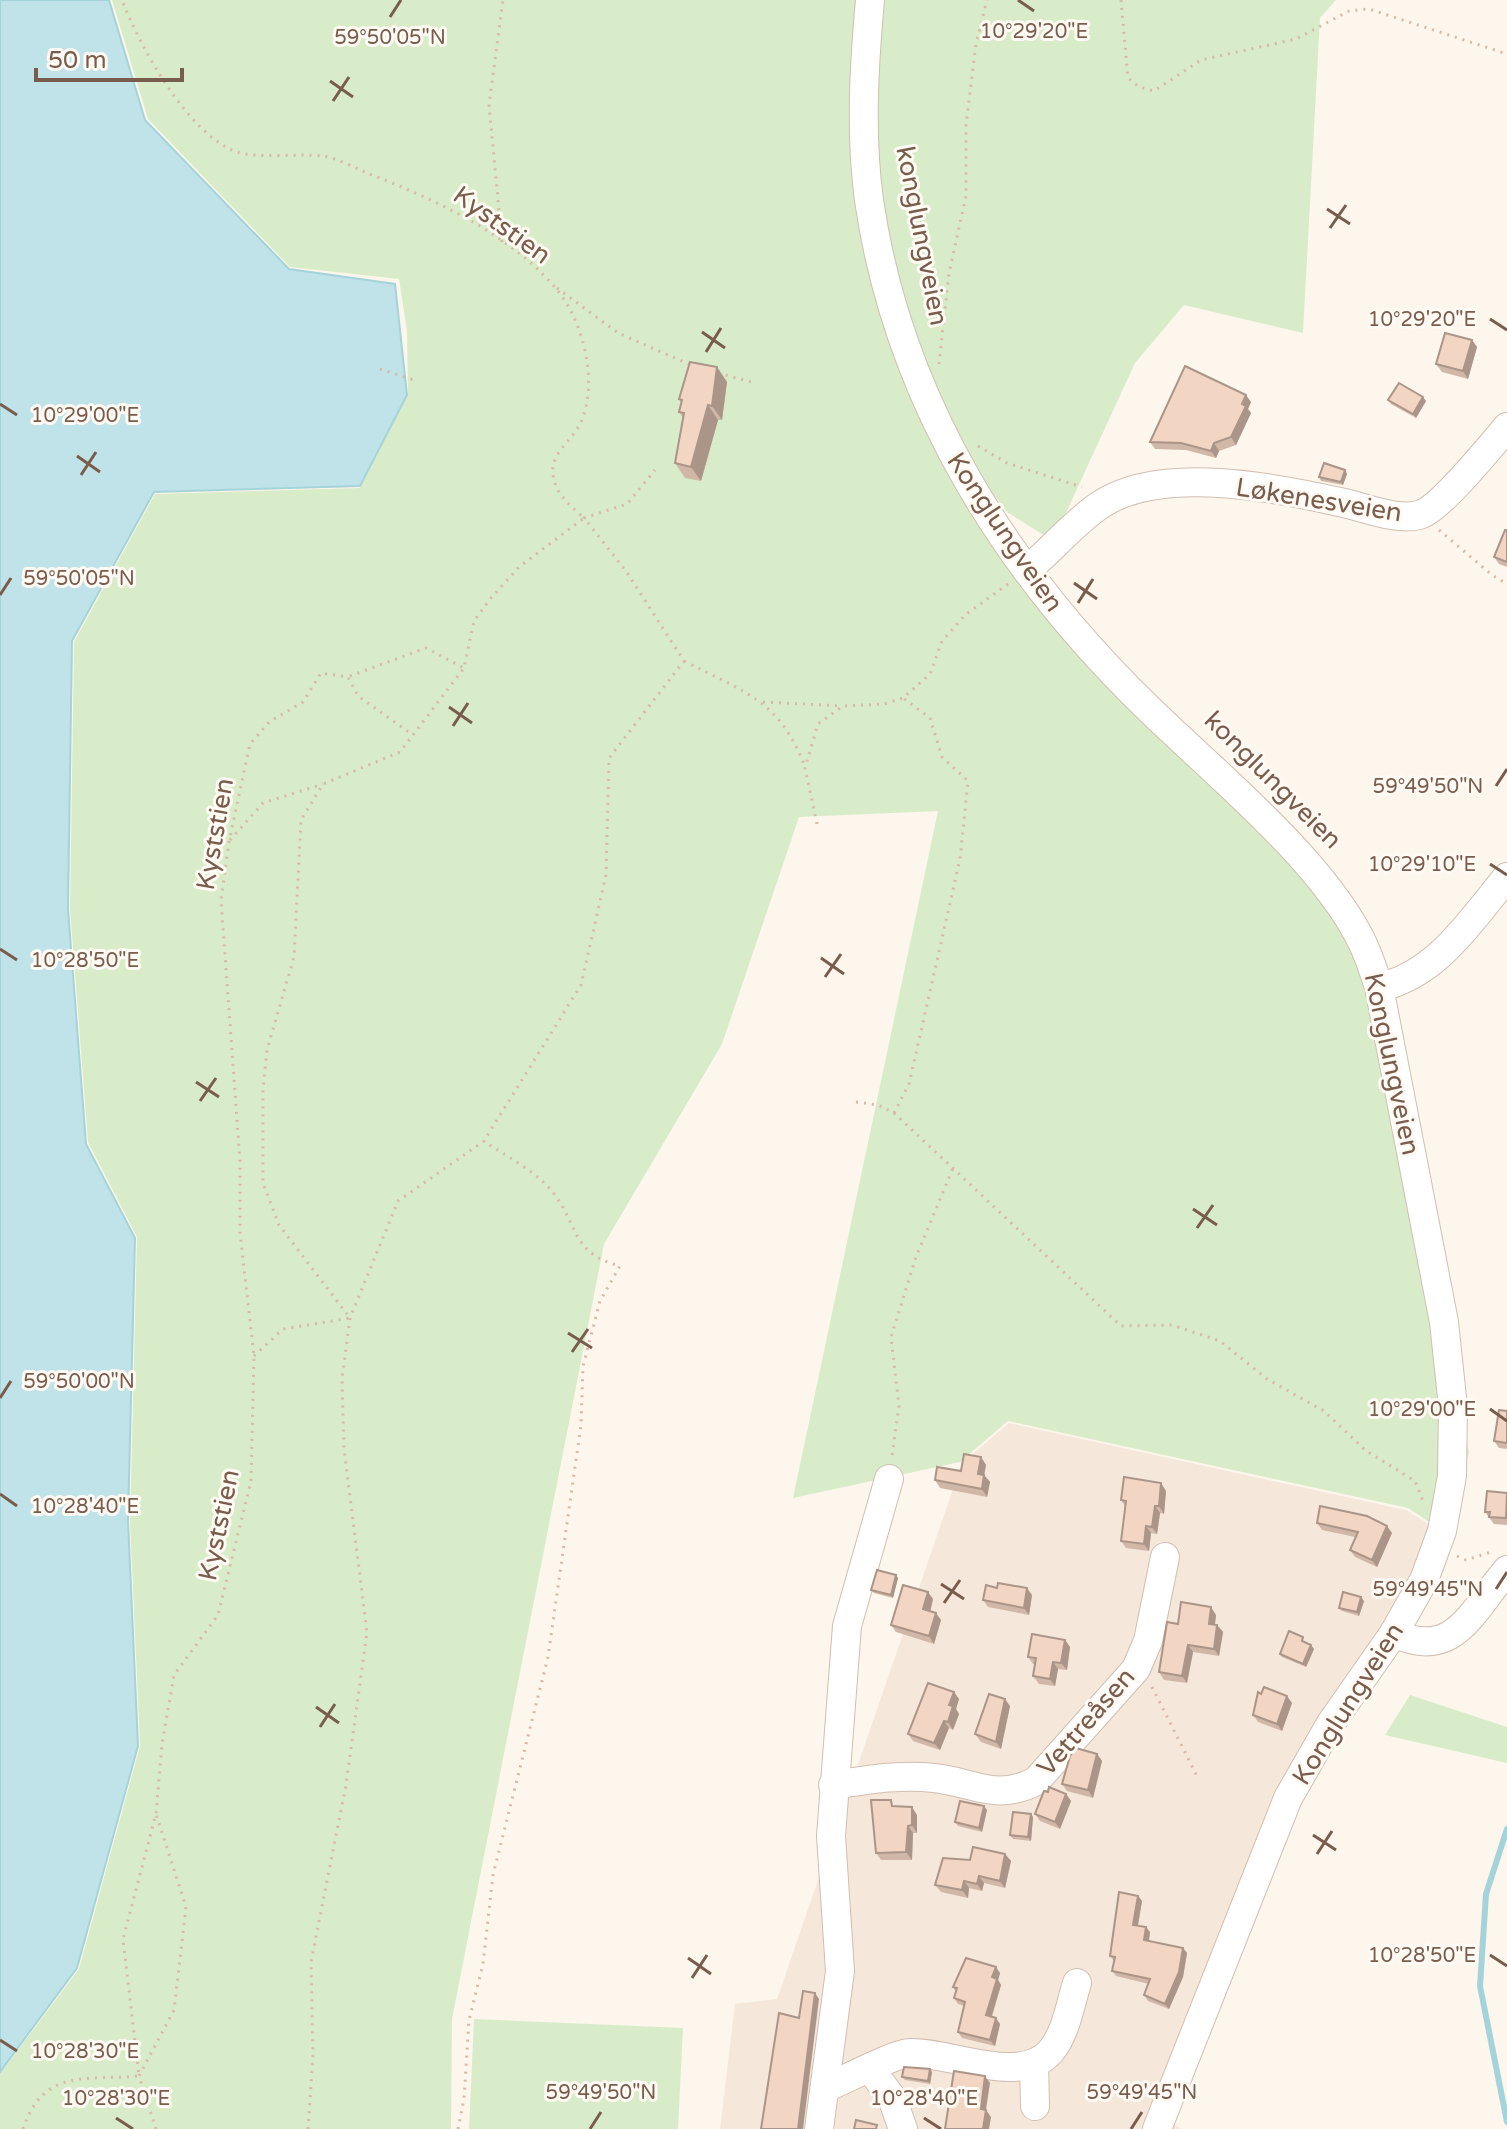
<svg xmlns="http://www.w3.org/2000/svg" width="1507" height="2129" font-family="'Varela Round',sans-serif">
<rect width="100%" height="100%" fill="#fdf6ec"/>
<polygon fill="#f5e8da" points="1009,1423 1406,1510 1448,1536 1316,1734 1151,2108 1181,2129 720,2129 735,2004 777,1999 962,1463"/>
<g fill="#d8ecc9">
<polygon points="112,0 1336,0 1320,18 1303,333 1184,305 1135,363 1053,541 1007,512 932,415 990,515 1357,938 1387,1037 1469,1452 1449,1535 1408,1508 1008,1421 960,1462 793,1498 938,811 799,817 722,1044 604,1244 452,2019 451,2129 0,2129 0,2074 79,1969 140,1746 130,1521 137,1237 88,1142 70,909 74,642 155,494 360,488 408,395 407,331 399,279 290,267 148,119"/>
<polygon points="1410,1695 1507,1727 1507,1763 1385,1735"/>
<polygon points="474,2019 683,2028 678,2129 469,2129"/>
</g>
<polygon fill="#bfe3e8" stroke="#a5d3da" stroke-width="2" points="0,0 109,0 145,120 289,269 395,284 407,395 360,486 154,492 72,641 68,909 86,1144 135,1238 128,1520 138,1746 77,1968 0,2072"/>
<g fill="none" stroke-linecap="round" stroke-linejoin="round">
<polyline stroke="#a5d3da" stroke-width="6" points="1507,1829 1486,1894 1480,1986 1507,2122"/>
<defs>
<g id="minor">
<path d="M870,0C864,66 860,134 869,200C898,400 1006,571 1150,710C1216,774 1317,856 1359,936C1368,952 1373,970 1379,987L1444,1322L1453,1407L1452,1476L1442,1531L1424,1580L1394,1633L1331,1723L1288,1798L1157,2129"/>
<path d="M1027,570C1052,550 1073,523 1100,505C1161,464 1278,488 1344,503C1366,508 1400,522 1422,514C1442,506 1491,446 1507,427"/>
<path d="M1379,987C1436,976 1472,919 1507,877"/>
<path d="M1394,1633C1454,1662 1472,1611 1507,1570"/>
<path d="M833,1785C867,1780 900,1774 934,1778C974,1782 996,1802 1036,1781L1136,1669L1148,1641L1165,1557"/>
<polyline points="1034,2063 1035,2106"/>
<polyline points="871,2070 892,2098 903,2129"/>
<path d="M825,2088C843,2081 895,2053 910,2053C948,2051 1021,2087 1051,2051C1066,2033 1070,2005 1077,1983"/>
<polyline points="819,2129 840,1971 831,1836 847,1626 889,1479"/>
</g>
</defs>
<use href="#minor" stroke="#d1beb0" stroke-width="30"/>
<g stroke="#d9b8a5" stroke-width="3" stroke-dasharray="2 6" stroke-linecap="butt">
<polyline points="1121,0 1128,78 1139,87 1154,91 1201,60 1296,39 1349,11 1369,9 1507,54"/>
<polyline points="502,242 489,105 503,0"/>
<polyline points="557,288 618,333 691,365"/>
<polyline points="939,364 949,273 966,196 966,125 976,44 987,0"/>
<polyline points="380,369 414,380"/>
<polyline points="718,373 755,383"/>
<polyline points="978,446 1007,463 1082,487"/>
<polyline points="1439,530 1492,575 1507,584"/>
<path d="M684,661C744,692 780,700 805,767"/>
<polyline points="350,676 426,648 464,668"/>
<polyline points="763,702 843,706"/>
<polyline points="817,824 805,768 818,724 843,706 884,704 903,698 930,674 942,641 965,615 1008,584"/>
<polyline points="230,840 263,803 323,784"/>
<polyline points="856,1102 878,1105 894,1113 1121,1326 1172,1325 1220,1341 1267,1379 1324,1411 1365,1450 1415,1481 1423,1501"/>
<polyline points="894,1113 909,1084 960,859 968,781 942,757 930,718 903,698"/>
<polyline points="254,1356 283,1329 350,1318 279,1225 263,1183 263,1089 267,1050 294,957 301,820 323,784 400,752 413,735"/>
<polyline points="892,1455 899,1406 891,1337 916,1257 953,1168"/>
<polyline points="1457,1556 1466,1560 1491,1552"/>
<polyline points="1152,1687 1197,1776"/>
<path d="M23,2129C44,2067 86,2081 139,2076L123,1939L156,1814L162,1744L174,1675L218,1615L251,1481L254,1356L240,1233V1161L221,900L229,842L250,744L269,722L303,702L321,673L348,677L358,696L413,735L464,668L474,621L490,599L519,567L584,518C570,505 555,494 553,474C550,453 574,439 581,422C599,381 583,318 553,285C506,232 432,198 367,173C353,167 337,158 322,156C297,153 259,159 237,152C189,136 139,45 122,0"/>
<polyline points="156,2129 139,2076 174,2010 186,1907 156,1814"/>
<polyline points="308,2129 313,2055 311,1962 346,1785 367,1632 344,1449 342,1379 350,1318 398,1201 484,1141 581,985 606,875 609,758 684,661 626,571 584,518 627,504 655,470"/>
<path d="M458,2129L464,2099L469,2020L483,1964L493,1875L548,1657L581,1425L583,1366L600,1301L620,1266C573,1254 579,1229 555,1195C538,1172 507,1157 484,1141"/>
</g>
<use href="#minor" stroke="#fff" stroke-width="28"/>
</g>
<g fill="#d1b7a8">
<polygon points="1472,340 1477,347 1468,379 1442,372 1436,364"/>
<polygon points="717,367 727,382 722,420 718,420 701,481 685,478 675,463 683,418 679,412 681,403 679,399"/>
<polygon points="1388,400 1426,401 1416,418 1391,404"/>
<polygon points="1251,402 1248,409 1251,413 1236,445 1219,451 1216,458 1186,450 1155,449 1150,442"/>
<polygon points="1345,470 1347,474 1343,485 1321,481 1319,477"/>
<polygon points="1507,530 1507,567 1499,564 1494,557"/>
<polygon points="1507,1411 1507,1449 1499,1448 1494,1441"/>
<polygon points="981,1457 986,1465 984,1475 990,1482 987,1497 940,1488 935,1480 961,1471"/>
<polygon points="1166,1491 1164,1514 1160,1513 1157,1534 1151,1533 1149,1551 1126,1548 1121,1541 1125,1506 1121,1500"/>
<polygon points="1507,1493 1507,1525 1494,1524 1485,1512"/>
<polygon points="1317,1523 1392,1533 1377,1567 1355,1557 1350,1550 1355,1537 1322,1530"/>
<polygon points="896,1575 898,1578 893,1598 874,1593 871,1590"/>
<polygon points="1032,1595 1029,1615 988,1607 983,1600"/>
<polygon points="933,1599 930,1611 941,1620 934,1644 896,1632 891,1625"/>
<polygon points="1364,1601 1359,1616 1342,1611 1339,1608"/>
<polygon points="1216,1615 1215,1625 1217,1625 1223,1632 1219,1656 1193,1652 1187,1683 1164,1680 1159,1672 1178,1624"/>
<polygon points="1065,1640 1070,1647 1067,1670 1058,1669 1055,1686 1039,1684 1033,1676 1035,1665 1033,1664 1028,1657"/>
<polygon points="1306,1641 1305,1643 1314,1649 1306,1667 1282,1657 1280,1654"/>
<polygon points="954,1692 959,1699 956,1709 959,1714 953,1730 949,1728 940,1750 913,1741 908,1734"/>
<polygon points="1292,1703 1282,1731 1258,1722 1253,1715"/>
<polygon points="1010,1706 1001,1749 981,1742 975,1734"/>
<polygon points="1097,1754 1102,1761 1093,1798 1067,1791 1062,1784"/>
<polygon points="1048,1792 1066,1794 1071,1801 1060,1829 1040,1821 1035,1814"/>
<polygon points="896,1806 917,1815 917,1833 913,1833 912,1860 881,1860 876,1853"/>
<polygon points="987,1810 982,1832 958,1826 955,1822"/>
<polygon points="1033,1817 1031,1841 1013,1839 1010,1835"/>
<polygon points="1005,1854 1011,1861 1005,1888 984,1883 982,1891 969,1888 968,1898 941,1892 935,1885 970,1860"/>
<polygon points="1138,1896 1142,1901 1138,1926 1150,1932 1149,1941 1183,1948 1187,1953 1183,1977 1169,2009 1148,2001 1144,1995 1149,1984 1116,1976 1112,1971 1114,1961 1110,1956"/>
<polygon points="1000,1973 998,1980 1001,1985 992,2017 1000,2024 995,2046 962,2038 958,2032 964,2006 958,2004 954,1998 956,1992 953,1987"/>
<polygon points="930,2069 932,2072 930,2084 905,2080 902,2077"/>
</g>
<g fill="#aa9588">
<polygon points="1472,340 1477,347 1468,379 1463,371"/>
<polygon points="717,367 727,382 722,420 712,406"/>
<polygon points="1246,395 1251,402 1248,409 1251,413 1236,445 1231,437"/>
<polygon points="1423,397 1426,401 1416,418 1413,414"/>
<polygon points="708,405 718,420 701,481 691,467"/>
<polygon points="1214,443 1219,451 1216,458 1211,451"/>
<polygon points="1345,470 1347,474 1343,485 1341,482"/>
<polygon points="981,1457 986,1465 983,1481 978,1474"/>
<polygon points="984,1475 990,1482 987,1497 982,1489"/>
<polygon points="1161,1483 1166,1491 1164,1514 1159,1506"/>
<polygon points="1155,1506 1160,1513 1157,1534 1152,1527"/>
<polygon points="1146,1526 1151,1533 1149,1551 1144,1544"/>
<polygon points="1387,1526 1392,1533 1377,1567 1372,1560"/>
<polygon points="896,1575 898,1578 893,1598 891,1595"/>
<polygon points="1027,1588 1032,1595 1029,1615 1024,1608"/>
<polygon points="928,1592 933,1599 929,1617 923,1609"/>
<polygon points="1361,1597 1364,1601 1359,1616 1357,1612"/>
<polygon points="1211,1607 1216,1615 1214,1631 1209,1624"/>
<polygon points="936,1613 941,1620 934,1644 929,1636"/>
<polygon points="1217,1625 1223,1632 1219,1656 1214,1649"/>
<polygon points="1065,1640 1070,1647 1067,1670 1061,1663"/>
<polygon points="1188,1645 1193,1652 1187,1683 1182,1676"/>
<polygon points="1311,1645 1314,1649 1306,1667 1303,1664"/>
<polygon points="1053,1662 1058,1669 1055,1686 1050,1679"/>
<polygon points="954,1692 959,1699 956,1709 959,1714 953,1730 948,1722 949,1705"/>
<polygon points="1287,1696 1292,1703 1282,1731 1277,1724"/>
<polygon points="1005,1699 1010,1706 1001,1749 996,1742"/>
<polygon points="944,1721 949,1728 940,1750 934,1743"/>
<polygon points="1097,1754 1102,1761 1093,1798 1088,1790"/>
<polygon points="1066,1794 1071,1801 1060,1829 1055,1822"/>
<polygon points="984,1806 987,1810 982,1832 979,1828"/>
<polygon points="912,1807 917,1815 917,1833 912,1825"/>
<polygon points="1031,1814 1033,1817 1031,1841 1028,1837"/>
<polygon points="908,1826 913,1833 912,1860 906,1852"/>
<polygon points="1005,1854 1011,1861 1005,1888 1000,1881"/>
<polygon points="979,1876 984,1883 982,1891 977,1884"/>
<polygon points="964,1881 969,1888 968,1898 962,1890"/>
<polygon points="1138,1896 1142,1901 1137,1930 1133,1925"/>
<polygon points="1146,1927 1150,1932 1148,1946 1144,1940"/>
<polygon points="1183,1948 1187,1953 1183,1977 1169,2009 1165,2004"/>
<polygon points="996,1967 1000,1973 998,1980 1001,1985 990,2021 986,2015 992,1977"/>
<polygon points="815,1993 819,1999 803,2129 798,2129"/>
<polygon points="996,2018 1000,2024 995,2046 990,2040"/>
<polygon points="930,2069 932,2072 930,2084 928,2081"/>
<polygon points="985,2076 990,2083 985,2116 981,2109"/>
<polygon points="986,2110 991,2117 989,2129 983,2129"/>
</g>
<g fill="#f3d5c3" stroke="#aa9588" stroke-width="2">
<polygon points="1445,333 1472,340 1463,371 1436,364"/>
<polygon points="690,362 717,367 712,406 708,405 691,467 675,463 684,413 679,412 682,400 679,399"/>
<polygon points="1185,366 1246,395 1242,404 1246,406 1231,437 1214,443 1211,451 1181,443 1150,442"/>
<polygon points="1399,383 1423,397 1413,414 1388,400"/>
<polygon points="1324,463 1345,470 1341,482 1319,477"/>
<polygon points="1505,530 1507,530 1507,562 1494,557"/>
<polygon points="1499,1410 1507,1411 1507,1443 1494,1441"/>
<polygon points="964,1454 981,1457 978,1474 984,1475 982,1489 935,1480 937,1467 961,1471"/>
<polygon points="1124,1477 1161,1483 1159,1506 1155,1506 1152,1527 1146,1526 1144,1544 1121,1541 1126,1501 1121,1500"/>
<polygon points="1487,1491 1507,1493 1506,1518 1489,1517 1490,1512 1485,1512"/>
<polygon points="1320,1506 1367,1516 1387,1526 1372,1560 1350,1550 1358,1532 1317,1523"/>
<polygon points="877,1570 896,1575 891,1595 871,1590"/>
<polygon points="998,1583 1027,1588 1024,1608 983,1600 986,1585 997,1588"/>
<polygon points="903,1585 928,1592 923,1609 936,1613 929,1636 891,1625"/>
<polygon points="1343,1592 1361,1597 1357,1612 1339,1608"/>
<polygon points="1181,1602 1211,1607 1209,1624 1217,1625 1214,1649 1188,1645 1182,1676 1159,1672 1167,1622 1178,1624"/>
<polygon points="1289,1631 1303,1637 1302,1641 1311,1645 1303,1664 1280,1654"/>
<polygon points="1032,1634 1065,1640 1061,1663 1053,1662 1050,1679 1033,1676 1036,1658 1028,1657"/>
<polygon points="928,1683 954,1692 949,1705 953,1706 948,1722 944,1721 934,1743 908,1734"/>
<polygon points="1264,1687 1287,1696 1277,1724 1253,1715 1258,1692 1261,1694"/>
<polygon points="989,1694 1005,1699 996,1742 975,1734"/>
<polygon points="1076,1748 1097,1754 1088,1790 1062,1784 1070,1756"/>
<polygon points="1049,1787 1066,1794 1055,1822 1035,1814 1044,1791 1048,1792"/>
<polygon points="871,1800 891,1800 892,1806 912,1807 912,1825 908,1826 906,1852 876,1853"/>
<polygon points="960,1801 984,1806 979,1828 955,1822"/>
<polygon points="1013,1812 1031,1814 1028,1837 1010,1835"/>
<polygon points="973,1847 1005,1854 1000,1881 979,1876 977,1884 964,1881 962,1890 935,1885 943,1858 970,1860"/>
<polygon points="1119,1892 1138,1896 1133,1925 1146,1927 1144,1940 1183,1948 1179,1972 1165,2004 1144,1995 1150,1979 1112,1971 1115,1957 1110,1956"/>
<polygon points="966,1958 996,1967 992,1977 997,1979 986,2015 996,2018 990,2040 958,2032 965,2002 954,1998 957,1988 953,1987"/>
<polygon points="803,1991 815,1993 798,2129 761,2129 779,2013 799,2018"/>
<polygon points="904,2067 930,2069 928,2081 902,2077"/>
<polygon points="954,2071 985,2076 981,2109 986,2110 983,2129 945,2129"/>
<polygon points="856,2120 877,2125 876,2129 854,2129"/>
</g>
<path fill="none" stroke="#7a5c4d" stroke-width="3" d="M1018,0L1034,11M390,17L401,0M330,81L353,97M333,101L349,77M1327,209L1350,224M1330,228L1346,205M1490,319L1507,330M702,332L725,348M706,352L721,328M0,404L17,415M77,456L100,472M81,475L96,452M1074,583L1097,599M0,595L11,578M1078,603L1093,579M449,707L472,723M453,726L468,703M1496,786L1507,769M1490,864L1507,875M0,949L17,960M821,958L844,974M825,977L841,954M196,1082L219,1097M200,1101L216,1078M1193,1209L1217,1225M1197,1228L1213,1205M568,1333L592,1348M572,1352L588,1329M0,1398L11,1381M1490,1409L1507,1421M0,1494L17,1506M941,1584L964,1599M1496,1589L1507,1572M944,1603L960,1580M316,1707L339,1723M320,1727L335,1704M1313,1835L1336,1850M1317,1854L1332,1831M1490,1955L1507,1966M688,1958L711,1974M692,1978L707,1955M0,2040L17,2051M116,2118L133,2129M924,2118L941,2129M590,2129L601,2112M1131,2129L1142,2112"/>
<g text-anchor="middle" dominant-baseline="central" stroke-width="6" stroke-linejoin="round" paint-order="stroke">
<g font-size="26" fill="#7a5c4d" stroke="#fffaf3">
<text transform="translate(502 225) rotate(36)">Kyststien</text>
<text transform="translate(922 236) rotate(79)">konglungveien</text>
<text transform="translate(1319 500) rotate(9)">Løkenesveien</text>
<text transform="translate(1005 532) rotate(56)">Konglungveien</text>
<text transform="translate(1273 780) rotate(45)">konglungveien</text>
<text transform="translate(215 834) rotate(-80)">Kyststien</text>
<text transform="translate(1392 1064) rotate(78)">Konglungveien</text>
<text transform="translate(219 1525) rotate(-78)">Kyststien</text>
<text transform="translate(1348 1704) rotate(-58)">Konglungveien</text>
<text transform="translate(1086 1722) rotate(-49)">Vettreåsen</text>
</g>
</g>
<g font-size="20" text-anchor="middle" fill="#7a5c4d" stroke="#fffaf3" stroke-width="6" stroke-linejoin="round" paint-order="stroke">
<text x="1034" y="38">10°29'20"E</text>
<text x="390" y="44">59°50'05"N</text>
<text x="1422" y="326">10°29'20"E</text>
<text x="85" y="422">10°29'00"E</text>
<text x="79" y="585">59°50'05"N</text>
<text x="1428" y="793">59°49'50"N</text>
<text x="1422" y="871">10°29'10"E</text>
<text x="85" y="967">10°28'50"E</text>
<text x="79" y="1388">59°50'00"N</text>
<text x="1422" y="1416">10°29'00"E</text>
<text x="85" y="1513">10°28'40"E</text>
<text x="1428" y="1596">59°49'45"N</text>
<text x="1422" y="1962">10°28'50"E</text>
<text x="85" y="2058">10°28'30"E</text>
<text x="601" y="2099">59°49'50"N</text>
<text x="1142" y="2099">59°49'45"N</text>
<text x="116" y="2105">10°28'30"E</text>
<text x="924" y="2105">10°28'40"E</text>
</g>
<path d="M36 68v12h146v-12" fill="none" stroke="#7a5c4d" stroke-width="4"/>
<text x="48" y="68" font-size="24" fill="#7a5c4d" stroke="#fffaf3" stroke-width="6" paint-order="stroke">50 m</text>
</svg>
